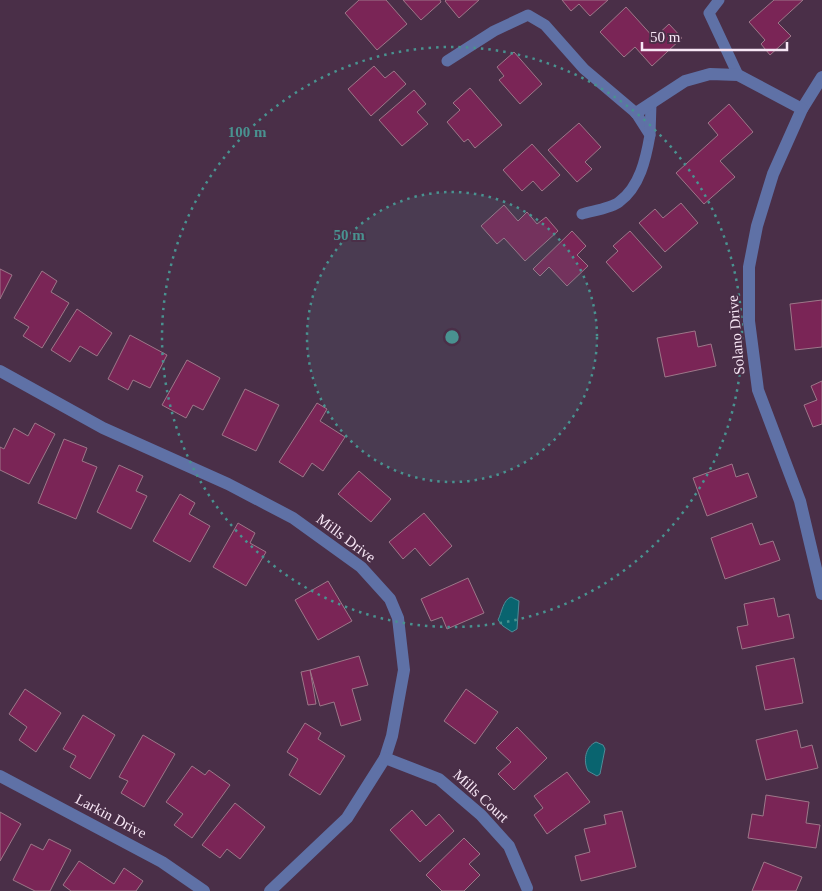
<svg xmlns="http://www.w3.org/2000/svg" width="822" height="891" font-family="'Times New Roman',serif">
<rect width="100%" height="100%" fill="#4a2f48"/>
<g fill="#09646f" stroke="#508b97">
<path d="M511,597L519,601L517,629L512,632L503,626L498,620C502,612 503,600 511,597Z"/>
<path d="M596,742L603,745L605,749L600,774L597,776L588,771C583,761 585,747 596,742Z"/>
</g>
<g fill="#7a2556" stroke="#9d7789">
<polygon points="359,0 386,0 407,24 377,50 345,13"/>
<polygon points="403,0 440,0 441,2 421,20"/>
<polygon points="446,0 479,0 459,18 445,1"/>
<polygon points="562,0 608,0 590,16 579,4 571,11"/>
<polygon points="774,0 803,0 778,23 791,36 770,55 761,44 765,40 749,22"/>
<polygon points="626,7 654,38 669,24 682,38 652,66 635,47 624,57 600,32"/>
<polygon points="514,52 542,84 520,104 499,80 504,76 497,67"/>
<polygon points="374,66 385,78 394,71 406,84 371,116 348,89"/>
<polygon points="470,88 502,125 475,148 468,139 464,142 447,122 460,110 453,103"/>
<polygon points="414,90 426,104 417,112 428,124 402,146 379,120"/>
<polygon points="729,104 753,132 720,161 735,177 704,204 676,173 718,135 708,123"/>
<polygon points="579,123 601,147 585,162 592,169 577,182 548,150"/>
<polygon points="532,144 560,175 542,191 533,181 522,191 503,170"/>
<polygon points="681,203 698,223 665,252 639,223 655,209 663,218"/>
<polygon points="504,205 518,221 527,212 537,224 546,217 558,231 525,261 504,238 497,244 481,226"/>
<polygon points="572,231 586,246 577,255 588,266 567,286 549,267 540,276 533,269"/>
<polygon points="630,231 662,267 633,292 606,262 618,251 613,246"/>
<polygon points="0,269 12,275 0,299"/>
<polygon points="42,271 57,281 51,292 69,303 42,348 23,336 29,327 14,318"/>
<polygon points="822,300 822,347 795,350 790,304"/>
<polygon points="77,309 112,333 97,356 80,346 70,362 51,350"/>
<polygon points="695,331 698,347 711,344 716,366 665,377 657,338"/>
<polygon points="130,335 167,355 150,388 133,380 128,390 108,379"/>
<polygon points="187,360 220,378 203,410 193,405 186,418 162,405"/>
<polygon points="822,381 822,424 813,427 804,405 817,400 811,386"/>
<polygon points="245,389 279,405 256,451 222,435"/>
<polygon points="317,403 327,409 320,421 345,437 323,471 312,463 303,477 279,462"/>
<polygon points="35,423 55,434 29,484 0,470 0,447 4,449 14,428 28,436"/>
<polygon points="64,439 87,448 82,461 97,467 76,519 38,503"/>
<polygon points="732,464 736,477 748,473 757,497 707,516 693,478"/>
<polygon points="119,465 143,476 136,491 147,496 131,529 97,512"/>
<polygon points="359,471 391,499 371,522 338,494"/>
<polygon points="180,494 195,503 189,514 210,526 190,562 153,541"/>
<polygon points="424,513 452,546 430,566 415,548 403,559 389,542"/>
<polygon points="238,523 255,533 250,543 266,552 246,586 213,567"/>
<polygon points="752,523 760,545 773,541 780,560 725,579 711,538"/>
<polygon points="468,578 484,613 447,629 442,617 431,621 421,599"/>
<polygon points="328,581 352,621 318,640 295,600"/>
<polygon points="774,598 778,617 789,614 794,638 742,649 737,627 748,625 744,604"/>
<polygon points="359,656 368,685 352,689 361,720 341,726 334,702 320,706 310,670"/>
<polygon points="794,658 803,703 765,710 756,666"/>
<polygon points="310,670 316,704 308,705 301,672"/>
<polygon points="25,689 61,713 36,752 19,740 27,727 9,714"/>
<polygon points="466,689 498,712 475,744 444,721"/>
<polygon points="83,715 115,735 90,779 70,767 76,756 63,749"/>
<polygon points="305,723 321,733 318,739 345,756 320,795 289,775 298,759 287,752"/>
<polygon points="517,727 547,758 514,790 498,774 511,762 496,748"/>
<polygon points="797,730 801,748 812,745 818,768 766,780 756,740"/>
<polygon points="143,735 175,754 144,807 121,793 128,781 119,777"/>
<polygon points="192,766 205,775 209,770 230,785 192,838 174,825 183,814 166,802"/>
<polygon points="567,772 590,802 547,834 534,815 543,808 534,796"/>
<polygon points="766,795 809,802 806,823 820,825 816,848 748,838 752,814 763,816"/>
<polygon points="235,803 265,827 240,859 227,849 220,858 202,845"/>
<polygon points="412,810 426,826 439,814 454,831 420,862 390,830"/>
<polygon points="622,811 636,867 581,881 575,856 590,852 584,829 606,824 604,815"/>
<polygon points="0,812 21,824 0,861"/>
<polygon points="464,838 480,854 469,864 480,875 464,891 442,891 426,875"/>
<polygon points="49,839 71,850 50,891 35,891 13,880 31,844 43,850"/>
<polygon points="79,861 114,884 124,868 143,881 136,891 71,891 63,885"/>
<polygon points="764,862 802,877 796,891 752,891"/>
</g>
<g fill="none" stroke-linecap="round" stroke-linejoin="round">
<g stroke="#5f71a6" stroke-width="11">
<polyline points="719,0 709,13 738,75"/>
<path d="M447,61L494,31L528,15L545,25L584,69L636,113L650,135C646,158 640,187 619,202C612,208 592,211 582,214"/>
<polyline points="650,135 651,103"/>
</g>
<g stroke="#5f71a6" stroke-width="12">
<polyline points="822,77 802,109 773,174 757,226 749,267 749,321 758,390 800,501 822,594"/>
<polyline points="636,113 685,81 710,74 738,75 802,109"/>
<polyline points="0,371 103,428 228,484 293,518 361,567 390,599 398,618 404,670 392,736 385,758 347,818 270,891"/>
<polyline points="385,758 439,779 481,815 509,846 527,888"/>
<polyline points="0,776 162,862 204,891"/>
</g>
</g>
<circle cx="452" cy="337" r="145" fill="#499290" fill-opacity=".12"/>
<g fill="none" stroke="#499290" stroke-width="2.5" stroke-dasharray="2.5 5">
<circle cx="452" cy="337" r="145"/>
<circle cx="452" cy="337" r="290"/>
</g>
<g text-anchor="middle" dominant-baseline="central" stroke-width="4" stroke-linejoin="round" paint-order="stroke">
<g font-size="15" fill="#f7e6f5" stroke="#4a2f48">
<text transform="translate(736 335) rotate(-95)">Solano Drive</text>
<text transform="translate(346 538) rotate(37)">Mills Drive</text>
<text transform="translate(481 796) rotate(43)">Mills Court</text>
<text transform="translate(111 816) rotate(28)">Larkin Drive</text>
</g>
</g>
<circle cx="452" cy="337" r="8" fill="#499290" stroke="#4a2f48" stroke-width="2.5"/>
<g font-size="15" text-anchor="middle" font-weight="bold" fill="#499290" stroke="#4a2f48" stroke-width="4" stroke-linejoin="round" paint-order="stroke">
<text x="247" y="137">100 m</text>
<text x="349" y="240">50 m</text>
</g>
<path d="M642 42v8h145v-8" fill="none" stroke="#f7e6f5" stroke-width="2.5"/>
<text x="650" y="42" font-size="15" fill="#f7e6f5" stroke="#4a2f48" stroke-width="4" paint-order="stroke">50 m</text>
</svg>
